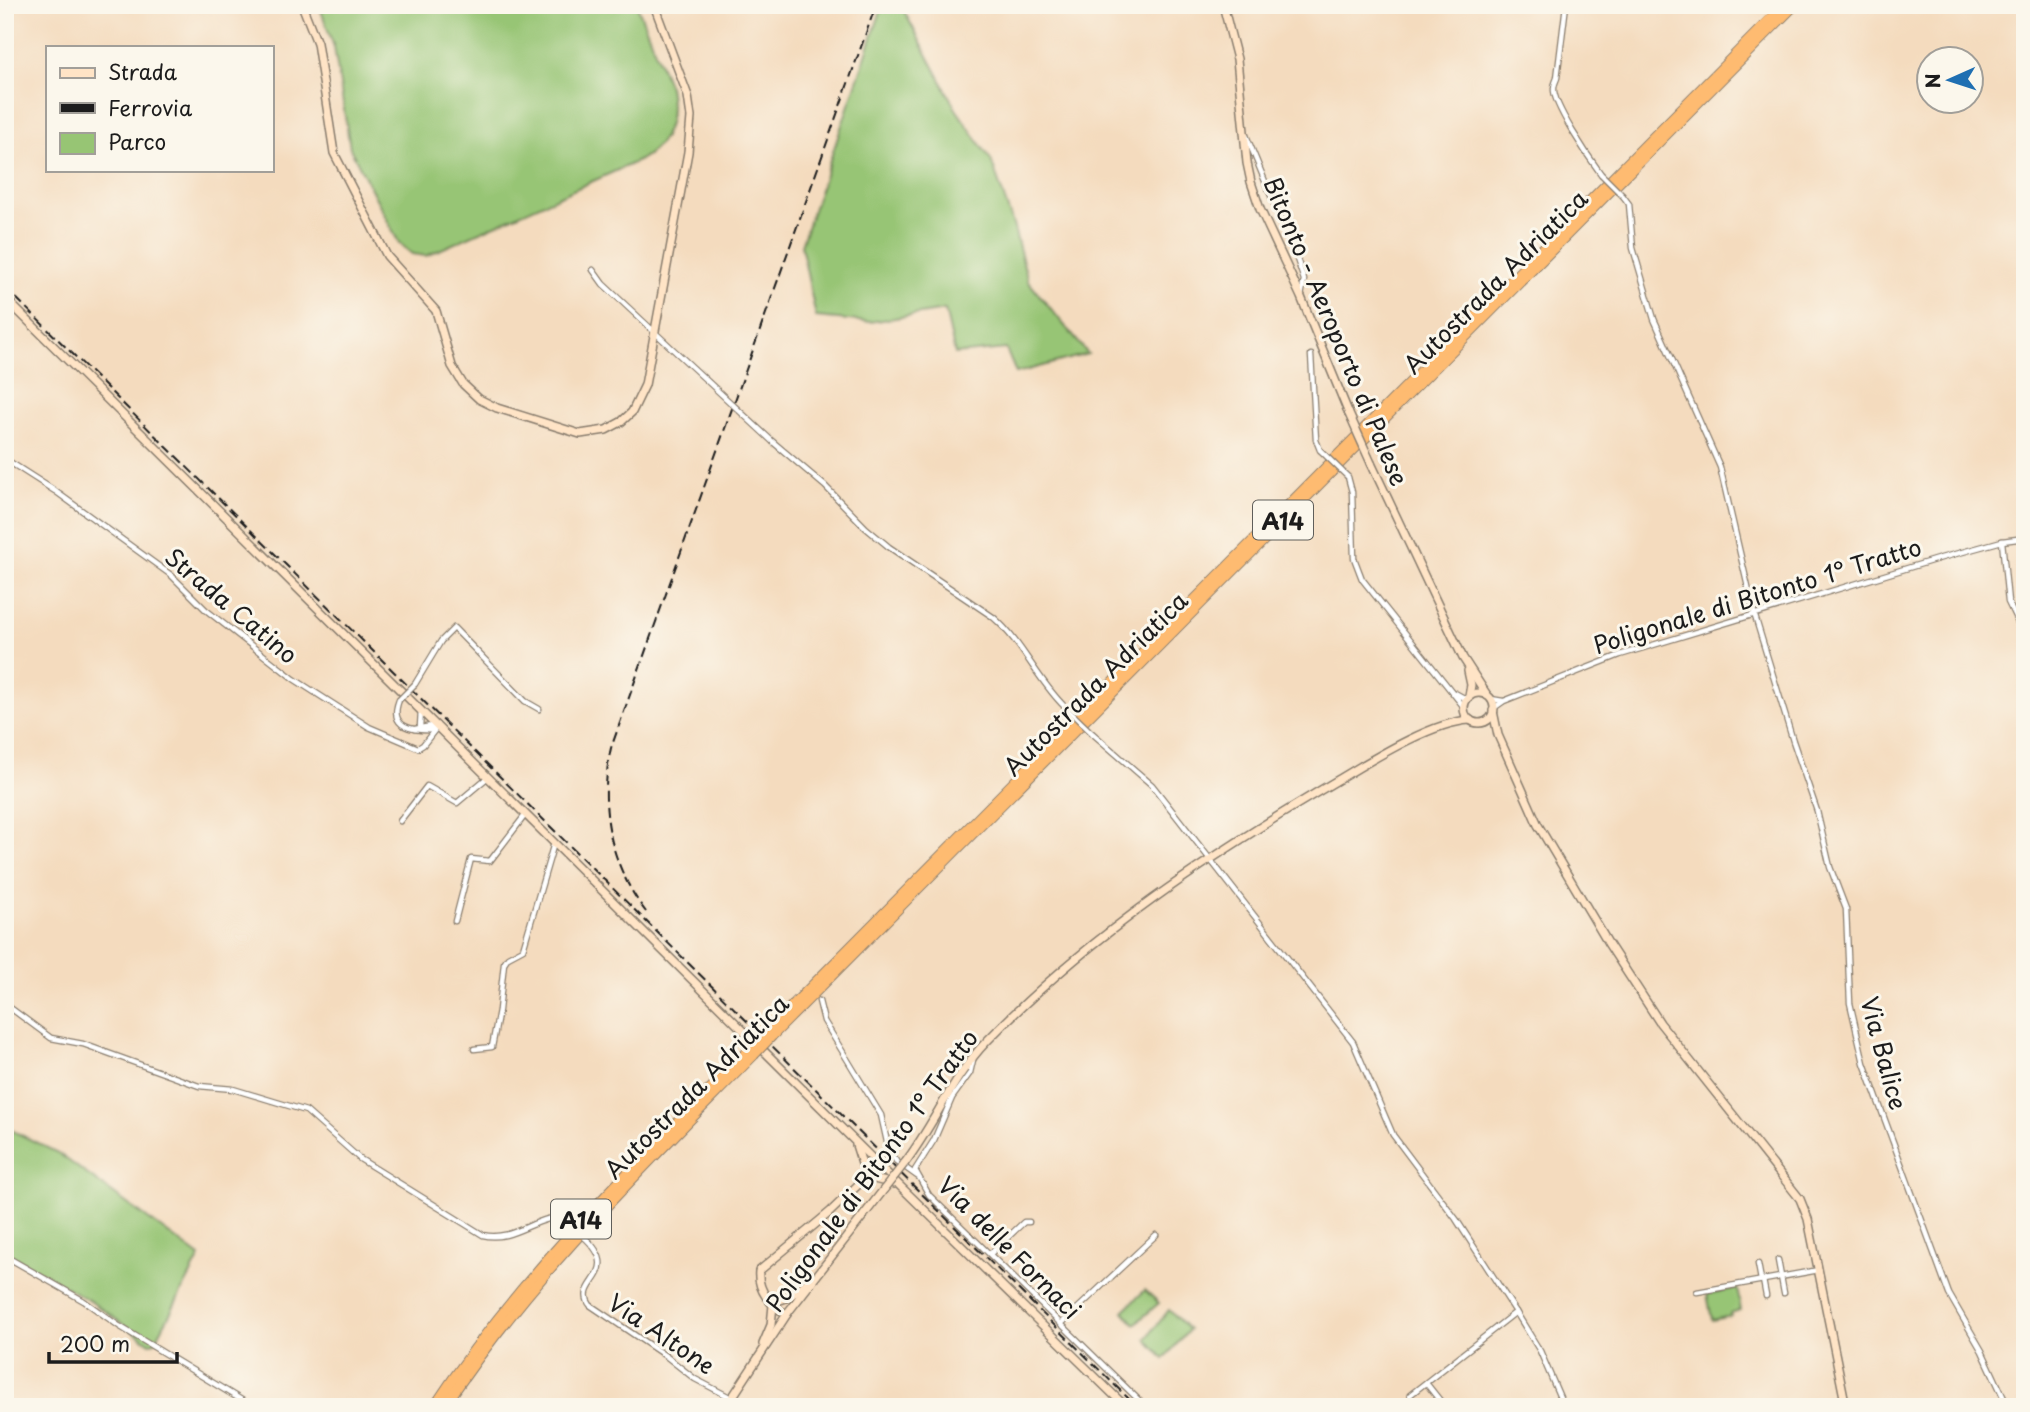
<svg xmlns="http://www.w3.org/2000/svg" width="2030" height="1412" font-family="'Playpen Sans',sans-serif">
<rect width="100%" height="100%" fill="#fbf7ec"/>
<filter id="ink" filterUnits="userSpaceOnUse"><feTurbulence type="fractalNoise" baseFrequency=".0143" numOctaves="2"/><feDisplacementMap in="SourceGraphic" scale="14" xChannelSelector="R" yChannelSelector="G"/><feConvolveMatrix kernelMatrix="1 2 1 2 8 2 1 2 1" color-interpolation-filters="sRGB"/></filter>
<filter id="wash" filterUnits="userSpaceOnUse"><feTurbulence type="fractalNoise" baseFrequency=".00686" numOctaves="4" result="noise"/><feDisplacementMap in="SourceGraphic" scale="28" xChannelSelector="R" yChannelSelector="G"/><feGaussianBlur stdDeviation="1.57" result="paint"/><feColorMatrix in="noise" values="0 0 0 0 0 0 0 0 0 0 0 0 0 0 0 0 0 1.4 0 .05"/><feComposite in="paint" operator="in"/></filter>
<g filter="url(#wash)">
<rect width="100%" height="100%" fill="#f4dbbe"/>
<g fill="#97c574" stroke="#5a7048" stroke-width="2">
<path d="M319,5H637L669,87C675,118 668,144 640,160L426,256L412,254L399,243L350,148L334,47Z"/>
<polygon points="883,5 901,5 956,109 991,160 1012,221 1028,281 1088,354 1016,373 1006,349 955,354 945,310 870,322 816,317 801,245"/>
<polygon points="5,1127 58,1153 200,1257 155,1342 150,1343 90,1301 5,1252"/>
<polygon points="1737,1288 1741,1310 1730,1313 1731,1316 1712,1320 1707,1294"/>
<polygon points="1145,1290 1159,1303 1135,1324 1123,1311"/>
<polygon points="1169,1310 1189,1330 1164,1359 1146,1339"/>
</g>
</g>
<g filter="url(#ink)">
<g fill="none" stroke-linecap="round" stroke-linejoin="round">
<defs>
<g id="street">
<path d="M1566,5L1557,78C1556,81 1554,84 1554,88C1552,104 1590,159 1601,174"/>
<polyline points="1246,135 1297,259 1304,280 1301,297"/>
<polyline points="1623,196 1629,204 1633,248 1654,319 1720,467 1754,613 1793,741 1817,811 1830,867 1846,909 1850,1003 1864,1063 1949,1294 1982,1351 2008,1407"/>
<polyline points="593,270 603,284 677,353"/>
<polyline points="1311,355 1316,440 1320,450"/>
<path d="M773,442L825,486L866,528L889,547L993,617C1023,643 1037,680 1065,707"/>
<polyline points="5,459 55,491 171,575 206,610 294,679 369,727 418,748 423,745 437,727"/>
<polyline points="1348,477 1352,492 1354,558 1362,579 1464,707"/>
<polyline points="2002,541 2008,602 2025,637"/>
<polyline points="415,684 441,641 454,628 525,701 539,709"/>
<polyline points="1455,693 1466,699"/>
<polyline points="1491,699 1503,701"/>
<path d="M399,700C388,728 413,731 434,730"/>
<polyline points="1494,708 1504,701 1620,655 1941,558 2002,541 2025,538"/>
<polyline points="420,727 421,710"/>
<polyline points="415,729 437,725"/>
<polyline points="1092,733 1152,785 1353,1042 1393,1135 1456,1219 1516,1312 1540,1351 1564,1407"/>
<polyline points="400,821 427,786 457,803 488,777"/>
<polyline points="455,921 471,859 490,861 526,814"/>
<polyline points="819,1001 824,1021 881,1115 889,1151 896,1161 917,1176"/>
<path d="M5,1004L51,1038L83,1044L199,1086L233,1089L306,1111L360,1159L483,1235C507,1241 526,1225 548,1219C555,1217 563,1220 570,1223"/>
<polyline points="474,1049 492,1047 499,1010 504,963 508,957 523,949 554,843"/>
<polyline points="973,1060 970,1073 952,1098 934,1140 915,1170 929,1195 1146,1407"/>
<path d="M583,1236C626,1274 573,1282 590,1305L667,1357L695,1379L749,1407"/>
<polyline points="990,1254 1024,1222 1029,1222"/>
<polyline points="5,1256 84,1301 119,1326 253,1407"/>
<polyline points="1778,1260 1784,1293"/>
<polyline points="1758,1264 1761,1280"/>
<polyline points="1763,1280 1766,1296"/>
<polyline points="1697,1292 1819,1270"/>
<polyline points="1061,1324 1156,1235"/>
<polyline points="1426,1383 1445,1407"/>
<polyline points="1410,1395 1516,1312"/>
</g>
<g id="secondary">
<polyline points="302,5 317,43 334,153 387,256 436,311 452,366 463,384 479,399 497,408 580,434 606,430 621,422 632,412 645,385 688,152 691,117 688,96 654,5"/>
<polyline points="1223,5 1237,59 1247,163 1251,182 1260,209 1301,297 1349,414"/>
<polyline points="5,298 901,1187 1126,1407"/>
<polyline points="1371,463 1463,658 1487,695"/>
<polyline points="1468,671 1471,685 1469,696"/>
<circle cx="1479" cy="708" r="15"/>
<polyline points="1493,711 1498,735 1538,825 1608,943 1660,1023 1800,1199 1808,1219 1846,1407"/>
<polyline points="856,1145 864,1170 859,1183"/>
<path d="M904,1164C935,1124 952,1077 987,1041C1088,936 1211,855 1336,781C1370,761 1431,722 1470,720"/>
<polyline points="870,1178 894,1184"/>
<path d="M772,1301C787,1301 796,1292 807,1282"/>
<path d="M787,1314C771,1307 757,1290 759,1271L830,1212L859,1184L870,1178L879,1165"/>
<polyline points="763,1344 771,1325 773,1305"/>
<polyline points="726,1407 789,1311 885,1188"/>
</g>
<g id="highway">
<polyline points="766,1032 1784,5"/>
<polyline points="772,1036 1795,5"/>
<path d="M434,1407C522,1272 637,1163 749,1050"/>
<path d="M444,1407C533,1273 642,1169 754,1055"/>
</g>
</defs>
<use href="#street" stroke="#887c6d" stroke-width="7"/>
<use href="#secondary" stroke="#887c6d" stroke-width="10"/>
<use href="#highway" stroke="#887c6d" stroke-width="11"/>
<use href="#street" stroke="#fff" stroke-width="4.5"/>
<use href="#secondary" stroke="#ffe4c6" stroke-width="7"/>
<use href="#highway" stroke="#febb71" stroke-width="9"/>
<g stroke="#1c1c1c" stroke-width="2" stroke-dasharray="10 5" stroke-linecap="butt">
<polyline points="5,287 1137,1407"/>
<path d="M646,912C610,865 598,806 611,748L876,5"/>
</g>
<defs>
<g id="street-bridge">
<polyline points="1601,174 1623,196"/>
<polyline points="677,353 773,442"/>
<polyline points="1320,450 1348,477"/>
<polyline points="399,700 415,684"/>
<polyline points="1065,707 1092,733"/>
</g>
<g id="secondary-bridge">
<polyline points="1349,414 1371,463"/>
<polyline points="885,1188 904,1164"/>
</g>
<g id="highway-bridge">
<polyline points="749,1050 766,1032"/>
<polyline points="754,1055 772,1036"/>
</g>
</defs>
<use href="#street-bridge" stroke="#887c6d" stroke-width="7" stroke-linecap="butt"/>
<use href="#secondary-bridge" stroke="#887c6d" stroke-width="10" stroke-linecap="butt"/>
<use href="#highway-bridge" stroke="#887c6d" stroke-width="11" stroke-linecap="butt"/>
<use href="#street-bridge" stroke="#fff" stroke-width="4.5"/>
<use href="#secondary-bridge" stroke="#ffe4c6" stroke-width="7"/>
<use href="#highway-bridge" stroke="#febb71" stroke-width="9"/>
</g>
</g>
<g text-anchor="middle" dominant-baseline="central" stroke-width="6" stroke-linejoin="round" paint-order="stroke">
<g fill="#fbf7ec" stroke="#5f5e5a" stroke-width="2">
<rect x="1253" y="500.5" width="60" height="39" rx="5"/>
<rect x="551" y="1199.5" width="60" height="39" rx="5"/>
</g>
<g font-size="23" font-weight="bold" fill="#1c1c1c">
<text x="1283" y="520">A14</text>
<text x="581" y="1219">A14</text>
</g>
<g font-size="24" fill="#1c1c1c" stroke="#fbf7ec">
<text transform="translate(1495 281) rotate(-45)">Autostrada Adriatica</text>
<text transform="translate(1337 331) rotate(67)">Bitonto - Aeroporto di Palese</text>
<text transform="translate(1757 595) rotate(-17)">Poligonale di Bitonto 1° Tratto</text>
<text transform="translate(232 605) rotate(40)">Strada Catino</text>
<text transform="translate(1095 683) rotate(-45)">Autostrada Adriatica</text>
<text transform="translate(1885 1053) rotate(75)">Via Balice</text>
<text transform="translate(696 1086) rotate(-45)">Autostrada Adriatica</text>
<text transform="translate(871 1170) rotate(-54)">Poligonale di Bitonto 1° Tratto</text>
<text transform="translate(1010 1247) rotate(45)">Via delle Fornaci</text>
<text transform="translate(662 1333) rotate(34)">Via Altone</text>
</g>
</g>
<rect width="2030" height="1412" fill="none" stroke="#fbf7ec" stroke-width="28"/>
<rect x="46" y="46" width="228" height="126" fill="#fbf7ec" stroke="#a29f99" stroke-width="2"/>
<rect x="60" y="68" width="35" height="10" fill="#ffe4c6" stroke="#a29f99" stroke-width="2"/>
<text x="108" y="80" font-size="21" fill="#1c1c1c">Strada</text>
<rect x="60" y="103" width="35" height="10" fill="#1c1c1c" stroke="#a29f99" stroke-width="2"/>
<text x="108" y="116" font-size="21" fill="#1c1c1c">Ferrovia</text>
<rect x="60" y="133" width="35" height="21" fill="#97c574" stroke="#a29f99" stroke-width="2"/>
<text x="108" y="150" font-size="21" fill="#1c1c1c">Parco</text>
<g transform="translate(1950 80) rotate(267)"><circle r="33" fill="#fbf7ec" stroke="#a29f99" stroke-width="2"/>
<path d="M0-5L12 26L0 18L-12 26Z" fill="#1f6fb2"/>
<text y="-10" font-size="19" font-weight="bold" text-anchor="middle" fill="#1c1c1c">N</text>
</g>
<path d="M49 1352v10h128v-10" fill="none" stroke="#1c1c1c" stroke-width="3.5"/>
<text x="60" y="1352" font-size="21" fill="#1c1c1c" stroke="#fbf7ec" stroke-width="5" paint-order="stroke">200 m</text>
</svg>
